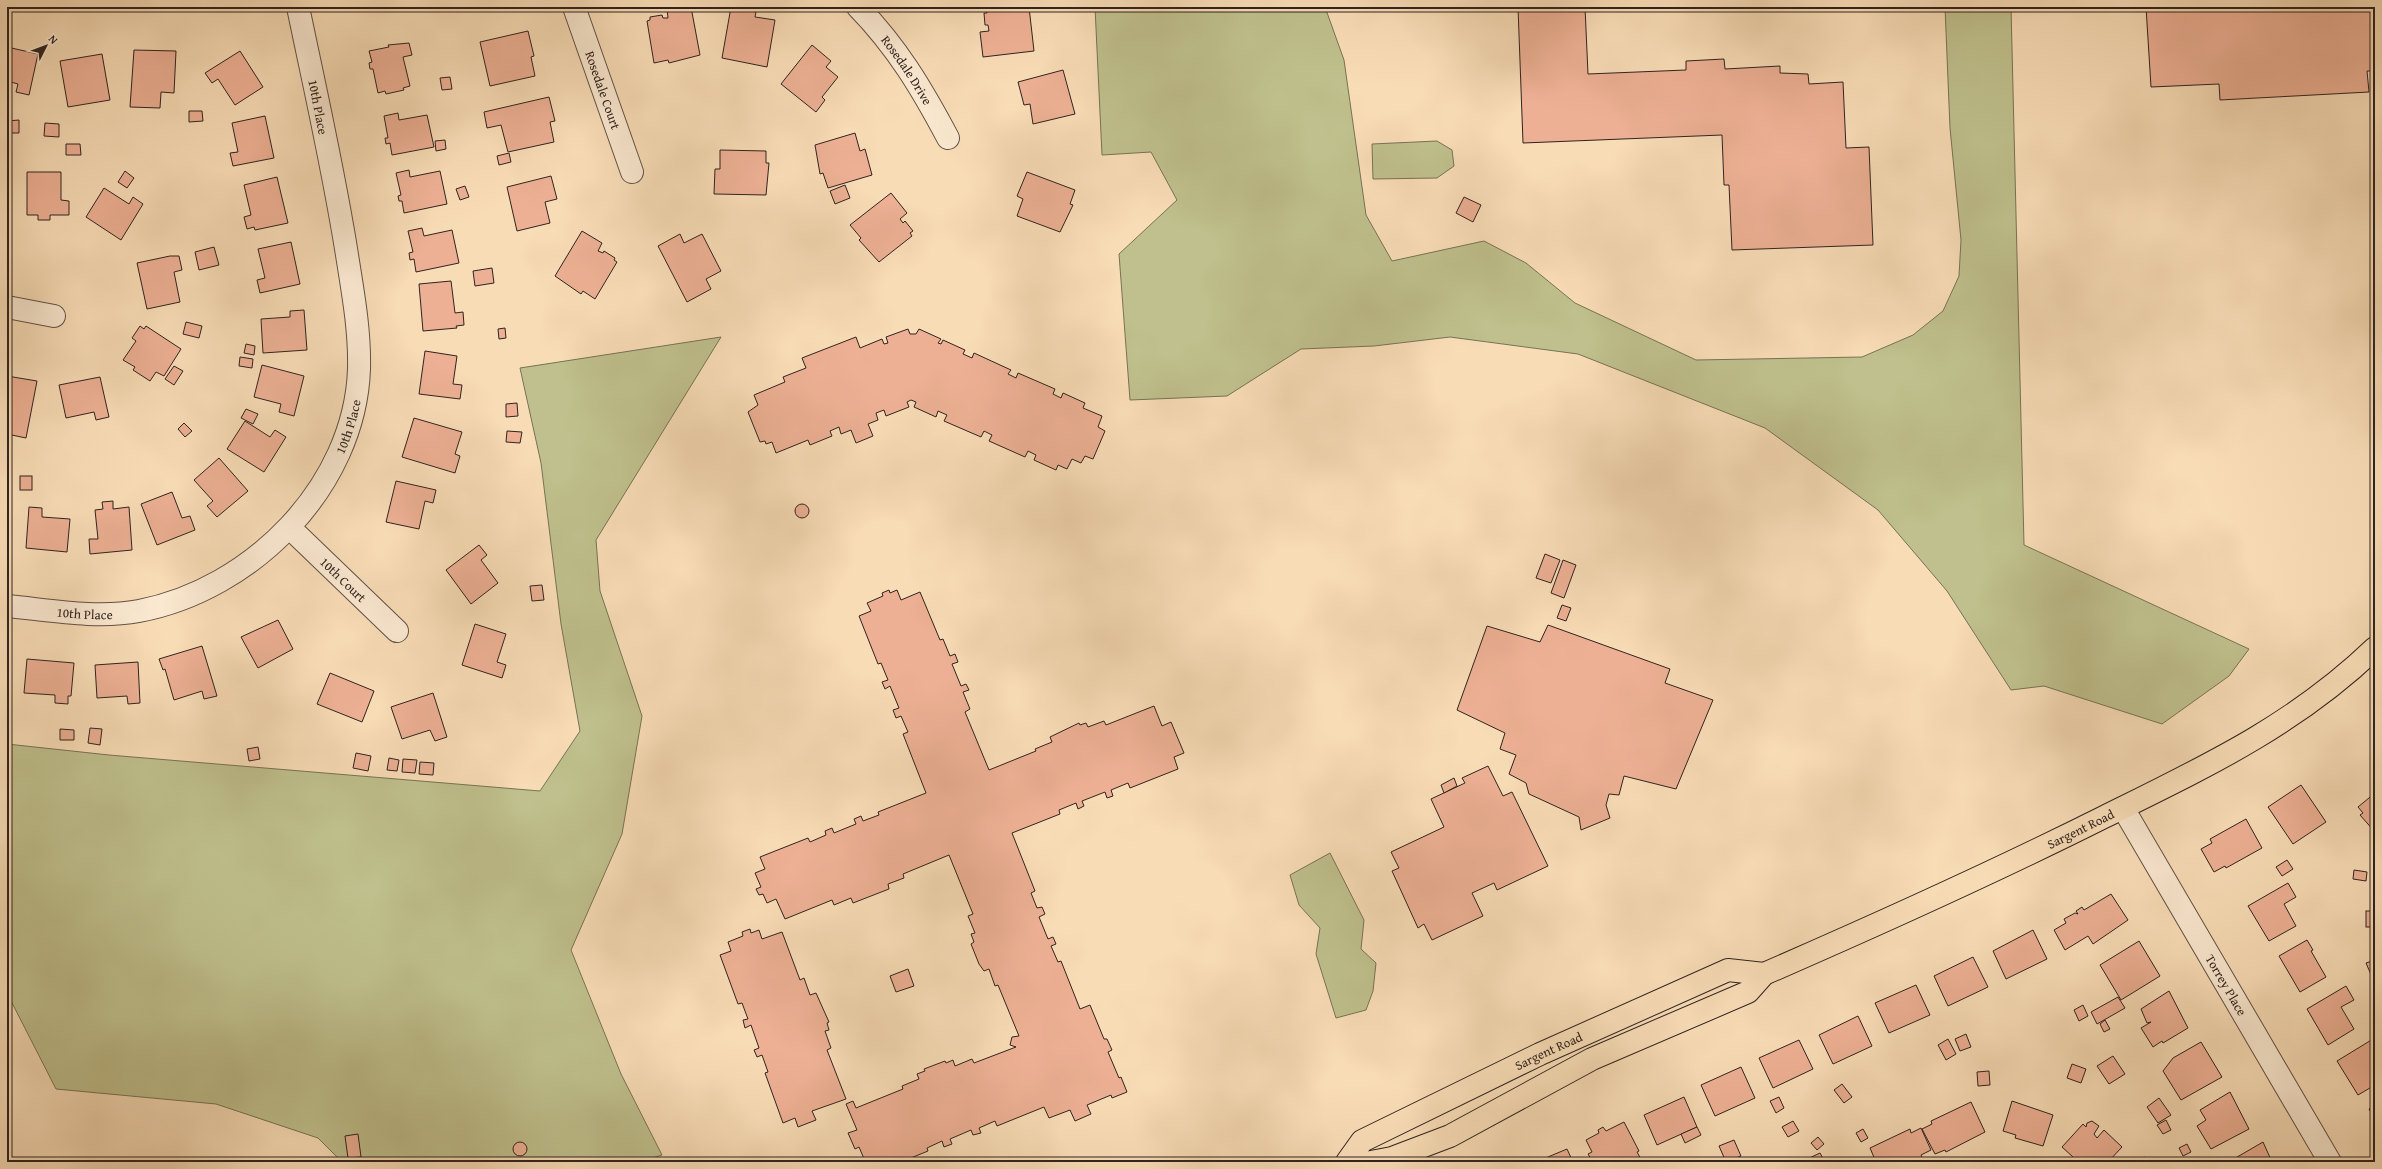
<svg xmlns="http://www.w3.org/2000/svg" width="2382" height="1169" font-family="'Gentium Book Plus',serif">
<rect width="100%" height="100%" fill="#f8dcb6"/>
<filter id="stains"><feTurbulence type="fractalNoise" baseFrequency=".005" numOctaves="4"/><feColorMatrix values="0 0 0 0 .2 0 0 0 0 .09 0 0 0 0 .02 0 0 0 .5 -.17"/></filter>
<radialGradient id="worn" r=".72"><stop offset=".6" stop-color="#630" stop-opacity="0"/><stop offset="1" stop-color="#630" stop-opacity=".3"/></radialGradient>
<g fill="#bfc08d" stroke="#787256">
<polygon points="1095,7 1325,7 1344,60 1366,215 1392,261 1484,241 1526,263 1575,303 1696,360 1862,357 1913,335 1943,311 1959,276 1961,240 1950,128 1945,7 2011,7 2024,545 2249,649 2229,676 2162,724 2044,686 2011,690 1947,591 1878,510 1765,428 1578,354 1450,337 1374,346 1301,349 1227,396 1130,400 1119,254 1177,200 1151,152 1102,155"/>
<polygon points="1437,141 1452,150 1454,166 1437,178 1373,179 1372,144"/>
<polygon points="721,337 596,540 600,591 642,716 622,834 571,950 621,1074 662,1155 640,1162 342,1162 318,1138 216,1104 56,1089 7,993 7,744 109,755 540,791 580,731 561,624 541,463 520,368"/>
<polygon points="1330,853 1364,920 1361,949 1376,963 1373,991 1366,1010 1336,1018 1316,954 1320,928 1299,905 1290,875"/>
</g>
<g fill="#edb094" stroke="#30231f">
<polygon points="676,7 691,7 700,55 669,63 668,60 654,63 647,21 650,20 650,17 662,15 663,18 668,18 667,9"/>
<polygon points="731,7 756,12 755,17 775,20 767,67 722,58"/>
<polygon points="1012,7 1029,7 1034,51 983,57 980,32 989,31 988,25 985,25 984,13 987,13 987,10"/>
<polygon points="1518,7 1585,7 1588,74 1686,70 1686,61 1724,59 1725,69 1780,66 1780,73 1808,74 1809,84 1843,82 1846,148 1869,147 1873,245 1732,250 1729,185 1724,185 1722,135 1523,143"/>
<polygon points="2146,7 2375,7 2375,71 2367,71 2369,92 2220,100 2219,84 2151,87"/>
<polygon points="528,31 534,56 531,57 535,76 490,86 480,42"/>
<polygon points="409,43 412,55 403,57 410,86 403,88 404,90 386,94 385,91 378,93 373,69 370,69 369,63 372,62 369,51 389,47 388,45"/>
<polygon points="812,45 831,61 826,67 838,77 822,97 825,100 816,112 781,84"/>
<polygon points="7,47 38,54 29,95 16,92 18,84 7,81"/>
<polygon points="134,50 176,51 174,93 161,92 160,108 130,107"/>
<polygon points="240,51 263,87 235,105 218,79 212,83 205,73"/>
<polygon points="102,54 110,100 68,107 60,61"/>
<polygon points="1063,70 1075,114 1033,124 1030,104 1024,105 1018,82"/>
<polygon points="450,77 452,89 442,90 440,78"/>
<polygon points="549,97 555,121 550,122 554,142 508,152 501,125 487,128 484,112"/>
<polygon points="189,111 202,111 203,121 189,122"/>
<polygon points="398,113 399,120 427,115 434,147 392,155 390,143 386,144 385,138 388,138 384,116"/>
<polygon points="265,116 274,158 233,166 230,153 238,152 232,123"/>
<polygon points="19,120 19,133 7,133 7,121"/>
<polygon points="45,123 59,124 59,137 44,136"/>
<polygon points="855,133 860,151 865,149 872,175 828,188 823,173 820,174 815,145"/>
<polygon points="445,140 446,149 436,151 435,141"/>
<polygon points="66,144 80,144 81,155 66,155"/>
<polygon points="720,150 766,151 766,163 769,163 766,195 714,194 715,169 720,169"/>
<polygon points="509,153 511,162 499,165 497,156"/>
<polygon points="409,170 410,177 440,171 447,204 404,213 402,201 399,201 398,196 401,195 396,173"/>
<polygon points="125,171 134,178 127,188 118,182"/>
<polygon points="27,172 61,172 61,200 69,201 69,215 50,215 50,220 38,220 38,215 27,215"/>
<polygon points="1027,172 1075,190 1070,204 1073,205 1060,232 1017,216 1023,199 1017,196"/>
<polygon points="551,176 557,199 545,202 550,223 517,231 507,187"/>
<polygon points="277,177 288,223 255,230 254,227 247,229 244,217 251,215 244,185"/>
<polygon points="845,185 850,198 835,204 830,191"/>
<polygon points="465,186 469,197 460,200 456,189"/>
<polygon points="104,188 129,204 133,197 143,204 121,240 86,217"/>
<polygon points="891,193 907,213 900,219 903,223 905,221 913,231 910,233 912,236 879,262 859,240 861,238 850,225"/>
<polygon points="1464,197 1481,205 1473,222 1456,213"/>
<polygon points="422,228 424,236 452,230 459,263 416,272 414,259 410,260 409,253 413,252 408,231"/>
<polygon points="582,231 602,243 598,251 603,253 604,251 615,258 614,260 617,262 595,299 583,291 581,294 555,276"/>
<polygon points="680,234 684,243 702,234 721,271 706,279 711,289 687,302 658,246"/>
<polygon points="291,242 300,284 260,293 257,280 265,278 258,249"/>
<polygon points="214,247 219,265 199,270 195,252"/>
<polygon points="170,256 179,256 182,270 174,272 180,302 147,309 137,263"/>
<polygon points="492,268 494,283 475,286 473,271"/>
<polygon points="451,281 455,313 463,312 464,325 456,326 457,328 423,331 419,284"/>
<polygon points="304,310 307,350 263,353 261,319 290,317 290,311"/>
<polygon points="186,322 202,326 199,338 183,334"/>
<polygon points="140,326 144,329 146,326 181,349 164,376 156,372 150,381 133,370 135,367 123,360 136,341 132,338"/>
<polygon points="505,328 506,338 499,339 498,329"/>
<polygon points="908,329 910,334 916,334 919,329 941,339 938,343 941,344 943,340 965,350 963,354 972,358 974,353 1011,370 1008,374 1016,378 1018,373 1055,389 1053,394 1061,398 1063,393 1085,403 1083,408 1102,416 1098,427 1105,431 1093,459 1085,456 1081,463 1072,459 1067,469 1058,465 1056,470 1034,460 1036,455 1028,451 1025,457 989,441 992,435 984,431 981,437 944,421 947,415 938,411 936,417 914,407 916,402 911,400 907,402 909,407 886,416 884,410 876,413 878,420 868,424 873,436 856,443 851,430 841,434 839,427 830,431 832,436 810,445 808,440 776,453 772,442 766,444 765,441 760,442 748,412 758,405 754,395 785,382 783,377 806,368 802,358 856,337 860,348 882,339 884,344 888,343 886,337"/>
<polygon points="246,344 255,346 254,355 244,353"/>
<polygon points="425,351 457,356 453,384 462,385 460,399 419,394"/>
<polygon points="240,357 253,359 252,368 239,366"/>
<polygon points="262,365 304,376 294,416 279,412 281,404 254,397"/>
<polygon points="174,366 183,371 174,385 165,379"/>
<polygon points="7,376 37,381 26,438 7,434 11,410 7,410"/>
<polygon points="100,377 109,417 96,420 94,412 66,418 59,385"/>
<polygon points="517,403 518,416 506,417 506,404"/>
<polygon points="246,409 258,414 253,424 241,418"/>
<polygon points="414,418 462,432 455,454 460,456 455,473 402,457"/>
<polygon points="245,421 270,437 275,430 286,437 264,472 227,449"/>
<polygon points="184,423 192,431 185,437 178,429"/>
<polygon points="507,431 522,432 520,443 506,442"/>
<polygon points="219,458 248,491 217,517 207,506 213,501 194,480"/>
<rect x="20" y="476" width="12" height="14"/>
<polygon points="396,481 436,490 433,503 425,501 419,529 386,522"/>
<polygon points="172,492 182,518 190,516 195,530 157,545 141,504"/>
<polygon points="7,501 10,502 7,526"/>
<polygon points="113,501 113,509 129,507 132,550 90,554 89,539 98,539 95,510 103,509 102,502"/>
<circle cx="802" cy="511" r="7"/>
<polygon points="29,507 42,508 42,517 70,519 67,552 26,548"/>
<polygon points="479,545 487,555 481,560 498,583 471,604 446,570"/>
<polygon points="1545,554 1560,560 1551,583 1536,578"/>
<polygon points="1563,560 1576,565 1564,598 1551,593"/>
<polygon points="542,585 544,600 532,601 530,586"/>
<polygon points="889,590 890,593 897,590 901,600 920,592 940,640 943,639 950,656 955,654 958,662 952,664 961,686 966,684 969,690 963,692 970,709 965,712 989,770 1036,751 1035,749 1052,742 1050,737 1079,723 1080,725 1086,723 1088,727 1104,721 1106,725 1154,706 1162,726 1171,722 1184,753 1174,757 1178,769 1130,788 1128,783 1111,790 1113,796 1107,798 1105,792 1082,801 1084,806 1078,809 1076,803 1059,810 1060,814 1012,833 1035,891 1031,893 1037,908 1042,907 1045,914 1039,917 1048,939 1053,937 1056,944 1051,946 1058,962 1061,961 1080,1009 1090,1005 1104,1039 1107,1039 1112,1050 1108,1052 1119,1078 1121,1077 1127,1092 1112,1098 1111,1095 1087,1105 1091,1114 1075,1121 1070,1110 1049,1118 1044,1107 997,1126 995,1121 979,1128 981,1133 973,1135 971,1130 950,1139 952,1144 944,1147 942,1141 927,1148 928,1151 901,1162 876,1162 874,1158 865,1161 859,1147 855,1149 848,1133 857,1130 846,1104 853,1101 856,1108 903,1089 902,1086 919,1079 917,1074 925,1071 924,1069 945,1061 946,1063 953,1060 955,1066 972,1059 974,1063 1016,1047 1010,1045 1012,1037 1019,1036 998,985 995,986 989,969 984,971 979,964 971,944 974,942 971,934 975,933 968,916 973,914 949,855 903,874 904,878 888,884 889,889 853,903 851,898 834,905 832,900 785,919 776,899 767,903 763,894 759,895 756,889 761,887 755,873 765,869 760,857 808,838 810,842 826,835 825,831 832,828 834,833 856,824 854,819 861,816 863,821 879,815 878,812 926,793 903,734 908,732 901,716 896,718 893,710 899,708 890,686 885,689 882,682 888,680 881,663 878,664 859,616 871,611 867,603 883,596 882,593"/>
<polygon points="1562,605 1571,608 1566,621 1557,618"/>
<polygon points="278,620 293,649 258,668 241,637"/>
<polygon points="475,624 506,634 497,662 506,665 502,678 462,665"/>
<polygon points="1548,625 1670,669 1665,683 1713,700 1676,789 1624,776 1619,795 1609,794 1606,805 1610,818 1581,830 1579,817 1529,794 1526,783 1509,774 1516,755 1500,749 1505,733 1457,710 1487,626 1540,642"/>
<polygon points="202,646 217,696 204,699 202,691 174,700 165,669 163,670 159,659"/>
<polygon points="27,659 74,663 71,696 68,696 68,704 55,703 55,695 24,693"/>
<polygon points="138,662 140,703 128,704 127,696 97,698 95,665"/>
<polygon points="330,673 374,691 362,722 317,704"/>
<polygon points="433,693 447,737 435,741 430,730 402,739 391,707"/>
<polygon points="90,728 102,729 100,745 88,743"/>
<polygon points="60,729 74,730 74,740 60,740"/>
<polygon points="258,747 260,759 249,761 247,749"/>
<polygon points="356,753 371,756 368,771 353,768"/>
<polygon points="389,758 399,760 397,771 387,770"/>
<polygon points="403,759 417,760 415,773 402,772"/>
<polygon points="420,762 434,763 433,775 419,774"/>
<polygon points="1488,766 1503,796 1512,792 1548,866 1497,890 1494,883 1472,893 1483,916 1432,940 1424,924 1418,928 1392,871 1399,868 1391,852 1444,827 1431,799 1465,783 1462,778"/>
<polygon points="1454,778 1457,786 1444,793 1441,785"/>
<polygon points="2301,785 2326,822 2293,844 2268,807"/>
<polygon points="2375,793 2375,832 2360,815 2363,813 2358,807"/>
<polygon points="2246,819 2262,848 2226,868 2225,866 2214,872 2201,849 2212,843 2210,839"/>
<polygon points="2287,860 2293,869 2282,876 2276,867"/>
<polygon points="2354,870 2367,872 2366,881 2353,879"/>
<polygon points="2288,883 2296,897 2284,904 2296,926 2269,941 2248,906"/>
<polygon points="2111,894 2128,920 2093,944 2088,936 2065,950 2054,930 2066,923 2064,919 2075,913 2078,914 2076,911 2082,907 2084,910"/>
<rect x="2366" y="911" width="9" height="16"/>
<polygon points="750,929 751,933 759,930 762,939 782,932 800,980 804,978 810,995 816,993 829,1022 827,1023 829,1030 825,1031 831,1048 827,1050 846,1099 812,1111 816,1120 798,1127 795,1118 783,1123 765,1073 768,1072 762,1055 757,1057 754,1050 759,1048 751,1025 745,1028 743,1020 748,1019 742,1003 738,1004 720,955 731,951 728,942 743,936 742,932"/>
<polygon points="2033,930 2047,959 2006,979 1993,951"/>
<polygon points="2307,940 2313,950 2311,951 2326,977 2300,992 2279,956"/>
<polygon points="2139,941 2160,976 2121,1000 2100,965"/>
<polygon points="1973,957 1988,987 1948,1006 1934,976"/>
<polygon points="2375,960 2375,975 2372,977 2366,963"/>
<polygon points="908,969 914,986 896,992 890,976"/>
<polygon points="1916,985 1930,1015 1889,1033 1875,1003"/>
<polygon points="2346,986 2354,1000 2341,1007 2354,1029 2328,1045 2307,1009"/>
<polygon points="2169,991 2188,1028 2163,1043 2162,1041 2153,1047 2141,1028 2151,1022 2147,1023 2141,1009"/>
<polygon points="2118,997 2125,1008 2097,1024 2091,1012"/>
<polygon points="2083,1005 2088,1016 2079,1021 2074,1010"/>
<polygon points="1858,1016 1872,1046 1833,1064 1819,1035"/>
<polygon points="2105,1020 2110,1029 2104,1032 2100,1024"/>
<polygon points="1966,1034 1971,1047 1960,1051 1955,1039"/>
<polygon points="1948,1039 1956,1054 1946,1060 1938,1045"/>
<polygon points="2373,1039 2375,1042 2375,1085 2358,1095 2337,1061"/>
<polygon points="1799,1040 1813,1069 1773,1088 1759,1058"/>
<polygon points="2201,1042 2222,1077 2181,1100 2163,1071 2173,1058"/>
<polygon points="2113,1056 2125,1074 2109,1084 2097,1066"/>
<polygon points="2072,1064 2086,1069 2081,1083 2067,1078"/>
<polygon points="1741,1067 1755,1098 1715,1116 1701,1085"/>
<polygon points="1989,1071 1990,1085 1978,1086 1977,1072"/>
<polygon points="1842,1084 1852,1097 1844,1103 1834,1090"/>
<polygon points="2230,1092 2249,1129 2211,1149 2197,1126 2206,1120 2200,1110"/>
<polygon points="1684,1097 1697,1127 1657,1145 1644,1115"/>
<polygon points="1779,1097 1784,1108 1776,1113 1770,1101"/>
<polygon points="2159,1098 2171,1115 2158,1123 2147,1107"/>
<polygon points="2012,1101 2053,1115 2043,1146 2015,1138 2016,1135 2003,1131"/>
<polygon points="1971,1102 1985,1132 1946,1152 1945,1150 1935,1154 1922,1129 1932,1124 1931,1121"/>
<polygon points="2375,1105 2375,1120 2369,1109"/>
<polygon points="2166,1120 2171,1130 2163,1134 2157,1125"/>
<polygon points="1793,1121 1799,1131 1788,1137 1782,1127"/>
<polygon points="2092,1121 2099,1126 2094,1134 2097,1138 2104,1130 2122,1147 2108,1162 2075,1162 2071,1159 2073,1157 2062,1147 2083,1124 2086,1127 2087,1123"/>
<polygon points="1624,1122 1639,1151 1637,1152 1642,1161 1621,1162 1619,1160 1615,1162 1596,1162 1594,1158 1591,1159 1588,1154 1592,1152 1586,1140 1599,1133 1598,1130 1603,1127 1606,1131"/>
<polygon points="1697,1127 1701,1135 1685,1143 1681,1134"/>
<polygon points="1921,1128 1931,1150 1921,1155 1923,1159 1917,1162 1876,1162 1870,1148 1910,1129 1911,1133"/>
<polygon points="1863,1129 1868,1138 1861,1142 1856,1133"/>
<polygon points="358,1134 361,1157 348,1158 345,1136"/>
<polygon points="1818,1137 1824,1144 1817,1150 1811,1143"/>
<polygon points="1734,1140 1741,1156 1726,1162 1719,1146"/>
<circle cx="520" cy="1149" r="7"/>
<polygon points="2263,1142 2272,1162 2233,1162 2232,1160"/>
<polygon points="2187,1144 2191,1152 2183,1156 2179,1148"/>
<polygon points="1567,1149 1573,1162 1536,1162"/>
<polygon points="1820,1153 1825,1162 1806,1162 1805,1160"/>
<polygon points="2145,1157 2148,1162 2136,1162"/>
</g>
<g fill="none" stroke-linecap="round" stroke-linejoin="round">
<defs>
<g id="minor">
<path id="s1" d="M574,7L632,172"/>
<path id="s2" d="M858,7C897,47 922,89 948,138"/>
<polyline points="7,307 54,316"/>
<path id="s3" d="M290,528L397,631"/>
<path id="s4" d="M7,606C50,610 96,619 139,611C251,590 355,487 359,369C360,331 353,293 347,255C334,172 315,89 298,7"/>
<path id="s5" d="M2123,808L2330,1162"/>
</g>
<g id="major">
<path id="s6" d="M1347,1162L1362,1141L1540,1054L1728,970L1764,974"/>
<path id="s7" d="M1371,1162L1392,1158L1450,1136L1592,1059L1748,992L1764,974C1879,924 1992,873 2104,817C2203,768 2294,726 2375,648"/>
</g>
</defs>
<use href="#minor" stroke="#625145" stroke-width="24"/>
<use href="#major" stroke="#30231f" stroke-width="24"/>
<use href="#minor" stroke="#fae8d0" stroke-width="22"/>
<use href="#major" stroke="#f8dcb6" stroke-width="22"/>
</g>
<g text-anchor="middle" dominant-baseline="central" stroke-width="3" stroke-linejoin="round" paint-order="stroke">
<g font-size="13" fill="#30231f" stroke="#fae8d0">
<text stroke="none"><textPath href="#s2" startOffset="80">Rosedale Drive</textPath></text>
<text stroke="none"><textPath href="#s1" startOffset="88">Rosedale Court</textPath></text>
<text transform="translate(318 107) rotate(79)">10th Place</text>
<text stroke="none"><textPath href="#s4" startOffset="425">10th Place</textPath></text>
<text stroke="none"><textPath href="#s3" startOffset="74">10th Court</textPath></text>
<text stroke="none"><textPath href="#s4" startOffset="78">10th Place</textPath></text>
<text stroke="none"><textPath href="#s7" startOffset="787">Sargent Road</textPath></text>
<text stroke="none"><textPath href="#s5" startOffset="205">Torrey Place</textPath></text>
<text stroke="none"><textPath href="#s6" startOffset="233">Sargent Road</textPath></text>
</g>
</g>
<rect width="2382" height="1169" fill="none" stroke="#f8dcb6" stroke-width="24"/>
<rect x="8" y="8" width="2366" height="1153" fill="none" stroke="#30231f" stroke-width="2"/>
<rect x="12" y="12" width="2358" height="1145" fill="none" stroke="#30231f"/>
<g transform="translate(46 46) rotate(48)" stroke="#fae8d0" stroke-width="3" paint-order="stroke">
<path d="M0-3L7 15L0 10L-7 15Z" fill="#30231f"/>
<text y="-6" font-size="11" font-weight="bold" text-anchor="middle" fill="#30231f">N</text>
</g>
<rect width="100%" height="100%" filter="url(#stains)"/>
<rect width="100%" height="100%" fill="url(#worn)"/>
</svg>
